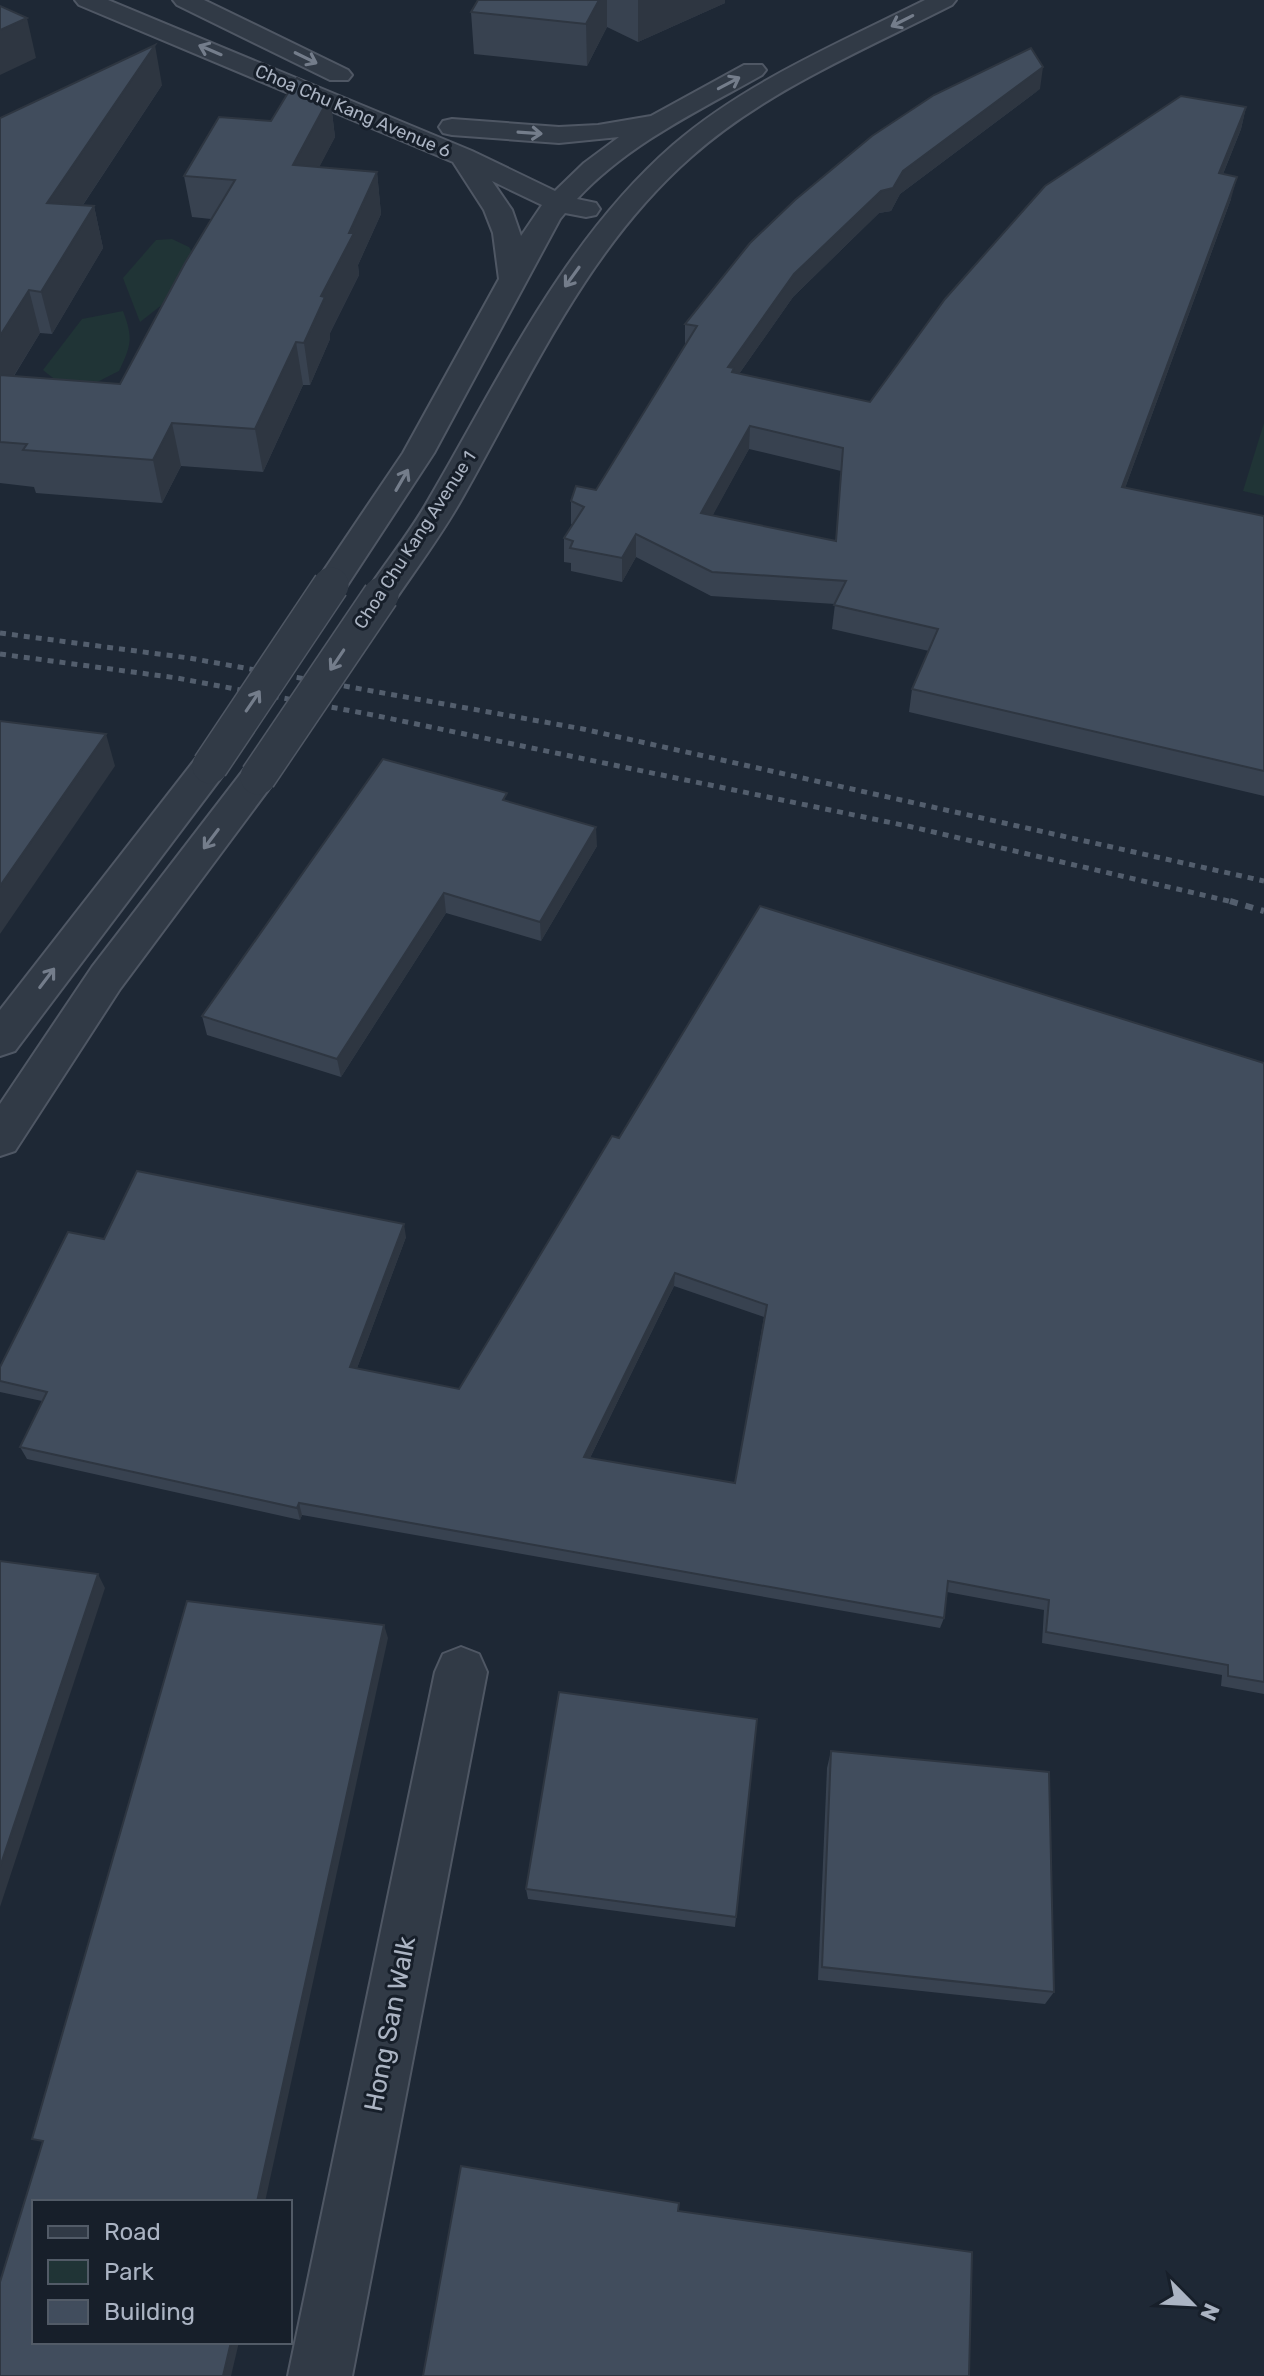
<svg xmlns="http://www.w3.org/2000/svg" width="1264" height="2376" font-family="Rubik,sans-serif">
<rect width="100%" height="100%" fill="#1e2835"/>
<g fill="#203436">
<polygon points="172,239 189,247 195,257 163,304 140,322 123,278 156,240"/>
<path d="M123,311C133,338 132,344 119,371C82,389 77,398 43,370L82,319Z"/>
<polygon points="1264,423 1264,496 1243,491"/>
</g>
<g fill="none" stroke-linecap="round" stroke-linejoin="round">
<defs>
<g id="minor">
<path d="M75,0H108L472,151L555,191L584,163L619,137L559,143L452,135L443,133L439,127L443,121L452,119L559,127L598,125L651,116L744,65H762L766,70L762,75C698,111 628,144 577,199L596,203L600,209L596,215L586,217L565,213L560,219L434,453L343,592L331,596L319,592L314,585L403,453L499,279L493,233L484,210L453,162L79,5ZM492,181L542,205L521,236L512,210Z"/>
<polygon points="173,0 204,0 348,70 352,75 348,80 330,80 177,5"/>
<path d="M925,0H956L952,5C864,50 766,90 691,157C585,250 529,381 460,502C440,537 416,569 393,603L381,606L369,603L364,595C385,563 410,533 429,499C501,376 563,241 673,145C746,82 839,43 925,0Z"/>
<polygon points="210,753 223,757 228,766 223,775 15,1051 0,1056 0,1010 197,757"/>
<polygon points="258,764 271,768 277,777 271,786 120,989 15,1151 0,1156 0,1104 92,967 245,768"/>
<polygon points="461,1647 479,1654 487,1672 352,2376 288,2376 435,1672 443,1654"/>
</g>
</defs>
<use href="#minor" stroke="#4f5764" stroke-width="4"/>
<use href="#minor" fill="#313a46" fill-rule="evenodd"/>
<g stroke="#535e6d" stroke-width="5" stroke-dasharray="6 6" stroke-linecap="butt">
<polyline points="0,633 189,658 583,729 1264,881"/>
<polyline points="0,654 177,678 373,715 912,827 1237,903"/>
</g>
<polyline stroke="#535e6d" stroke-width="6" stroke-dasharray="8 8" stroke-linecap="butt" points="1230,901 1264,911"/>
<defs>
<g id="minor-bridge">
<polyline points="210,766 331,585"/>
<polyline points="258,777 381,595"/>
</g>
</defs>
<use href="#minor-bridge" stroke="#4f5764" stroke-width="38" stroke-linecap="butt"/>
<use href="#minor-bridge" stroke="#313a46" stroke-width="35"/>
</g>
<g fill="#384250" fill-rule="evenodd">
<polygon points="478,0 725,0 725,3 638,42 607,27 587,66 474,54 471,12"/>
<polygon points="162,85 83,205 94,206 103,248 52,334 40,333 14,376 120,384 211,219 192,217 184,176 271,121 330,96 335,137 319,167 377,172 381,214 358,265 359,275 330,333 330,339 310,385 303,385 263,472 181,466 162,503 36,493 34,487 0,483 0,118"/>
<path d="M1040,89L900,194L891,211L879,213L793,297L739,374L870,402L1246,107L1241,129L1223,174L1231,199L1125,488L1264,516V796L909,712L912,689L929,651L832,629L835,604L711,596L636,557L622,582L571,571V563L564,562V538L573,525L571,524V501L596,490L685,346V324ZM749,449L841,471L836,541L712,516Z"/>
<polygon points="508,802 597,846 541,941 446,913 341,1077 207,1035 202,1016"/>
<path d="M1264,1063V1694L1221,1686L1222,1675L1042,1643L1044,1610L947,1592L944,1618L940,1628L302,1515L300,1520L27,1459L20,1447L42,1401L0,1392V1367L104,1239L406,1237L357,1368L459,1389L619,1138ZM674,1286L764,1317L735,1483L590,1458Z"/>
<polygon points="831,1751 1054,1992 1045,2004 818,1980 827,1768"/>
<polygon points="526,1889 736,1917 735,1927 528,1899"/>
</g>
<g fill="#2e3641">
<polygon points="599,0 607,0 607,27 587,66 586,24"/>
<polygon points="638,0 725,0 725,3 638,42"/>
<polygon points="27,18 36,58 0,75 0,30"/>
<polygon points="155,45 162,85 57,244 47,203"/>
<polygon points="1043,67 1040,89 900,194 891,211 879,213 793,297 734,381 728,367 794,274 903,171"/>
<polygon points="330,96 335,137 299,206 293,165"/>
<polygon points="1246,107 1241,129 1214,196 1219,173"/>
<polygon points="377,172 381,214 358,265 359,275 330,333 330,339 310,385 304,343 321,296 349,233"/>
<polygon points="1237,177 1231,199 1117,510 1122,487"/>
<polygon points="94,206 103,248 52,334 41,292"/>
<polygon points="29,290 40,333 0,398 0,336"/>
<polygon points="296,342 303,385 263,472 255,429"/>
<polygon points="172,423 181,466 162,503 153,460"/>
<polygon points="750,426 749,449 701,537 701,513"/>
<polygon points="636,534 636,557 622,582 622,558"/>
<polygon points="106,734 115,766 0,934 0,886"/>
<polygon points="596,827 597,846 541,941 540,922"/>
<polygon points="444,893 446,913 341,1077 337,1059"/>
<polygon points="404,1224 406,1237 353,1379 350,1367"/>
<polygon points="675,1273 674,1286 585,1468 584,1457"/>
<polygon points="299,1503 302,1515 300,1520 297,1508"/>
<polygon points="98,1574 105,1588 0,1907 0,1867"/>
<polygon points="384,1625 388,1638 265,2202 257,2202"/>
<polygon points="231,2342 239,2342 231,2376 223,2376"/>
</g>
<g fill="#414d5d" stroke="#2e3641" stroke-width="2" fill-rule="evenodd">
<polygon points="478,0 599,0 586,24 471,12"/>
<polygon points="0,6 27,18 0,30"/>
<polygon points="155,45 47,203 94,206 41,292 29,290 0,336 0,118"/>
<path d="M1031,48L1043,67L903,171L893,188L881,191L794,274L728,367L734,368L732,372L870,402L945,299L1045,186L1181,96L1246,107L1219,173L1237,177L1122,487L1264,516V771L912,689L938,629L834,605L846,581L712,572L636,534L622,558L570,548L573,541L564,538L584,507L571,501L576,486L596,490L697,326L685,324L750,243L795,200L872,136L934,95ZM750,426L843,448L836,541L701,513Z"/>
<polygon points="297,78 330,96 293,165 377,172 349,233 354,233 321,296 325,297 304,343 296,342 255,429 172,423 153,460 23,450 27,444 0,442 0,375 120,384 185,263 235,180 184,176 219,117 271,121"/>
<polygon points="0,721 106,734 0,886"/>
<polygon points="383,759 507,793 503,800 596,827 540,922 444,893 337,1059 202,1016"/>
<path d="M760,906L1264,1063V1682L1228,1676V1665L1046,1632L1049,1600L948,1581L944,1618L299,1503L297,1508L20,1447L47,1392L0,1381V1367L68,1232L104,1239L137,1171L404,1224L350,1367L459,1389L612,1136L619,1138ZM675,1273L767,1305L735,1483L584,1457Z"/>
<polygon points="0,1561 98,1574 0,1867"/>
<polygon points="187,1601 384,1625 257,2202 34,2202 34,2342 231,2342 223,2376 0,2376 0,2282 43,2141 32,2139"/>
<polygon points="559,1692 757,1719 736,1917 526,1889"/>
<polygon points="831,1751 1049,1772 1054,1992 822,1967"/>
<polygon points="461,2166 679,2203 678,2211 972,2252 969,2376 423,2376"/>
</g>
<defs><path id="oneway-shaft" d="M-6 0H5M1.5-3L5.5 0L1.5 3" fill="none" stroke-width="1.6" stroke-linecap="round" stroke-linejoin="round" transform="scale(2)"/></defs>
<g stroke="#747d8b">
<use href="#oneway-shaft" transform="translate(902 21) rotate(153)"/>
<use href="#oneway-shaft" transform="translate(210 50) rotate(-157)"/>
<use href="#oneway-shaft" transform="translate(306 58) rotate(26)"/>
<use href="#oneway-shaft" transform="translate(729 83) rotate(-28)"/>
<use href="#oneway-shaft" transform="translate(530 133) rotate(4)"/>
<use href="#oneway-shaft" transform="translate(572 277) rotate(126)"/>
<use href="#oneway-shaft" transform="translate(402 480) rotate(-60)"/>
<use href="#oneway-shaft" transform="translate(337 660) rotate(124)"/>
<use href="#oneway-shaft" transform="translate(253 701) rotate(-56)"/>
<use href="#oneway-shaft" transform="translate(211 839) rotate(127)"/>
<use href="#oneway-shaft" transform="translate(47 978) rotate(-53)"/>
</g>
<g text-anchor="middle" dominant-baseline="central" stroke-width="6" stroke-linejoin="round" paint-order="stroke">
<g font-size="18" fill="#abb4c3" stroke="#171f2a">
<text transform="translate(353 111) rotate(23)">Choa Chu Kang Avenue 6</text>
<text transform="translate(415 540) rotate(-57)">Choa Chu Kang Avenue 1</text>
</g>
<g font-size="26" fill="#abb4c3" stroke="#171f2a">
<text transform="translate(390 2024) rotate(-79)">Hong San Walk</text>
</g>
</g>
<rect x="32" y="2200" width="260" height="144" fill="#171f2a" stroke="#525b67" stroke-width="2"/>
<rect x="48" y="2226" width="40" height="12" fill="#313a46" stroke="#525b67" stroke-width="2"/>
<text x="104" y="2240" font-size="24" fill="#abb4c3">Road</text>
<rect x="48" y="2260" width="40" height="24" fill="#203436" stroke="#525b67" stroke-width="2"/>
<text x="104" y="2280" font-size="24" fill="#abb4c3">Park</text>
<rect x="48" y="2300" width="40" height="24" fill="#414d5d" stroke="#525b67" stroke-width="2"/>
<text x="104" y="2320" font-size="24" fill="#abb4c3">Building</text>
<g transform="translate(1192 2304) rotate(114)" stroke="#171f2a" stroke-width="6" paint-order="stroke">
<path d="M0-6L14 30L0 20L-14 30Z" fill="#abb4c3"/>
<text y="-12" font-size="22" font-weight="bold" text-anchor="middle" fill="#abb4c3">N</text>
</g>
</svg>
